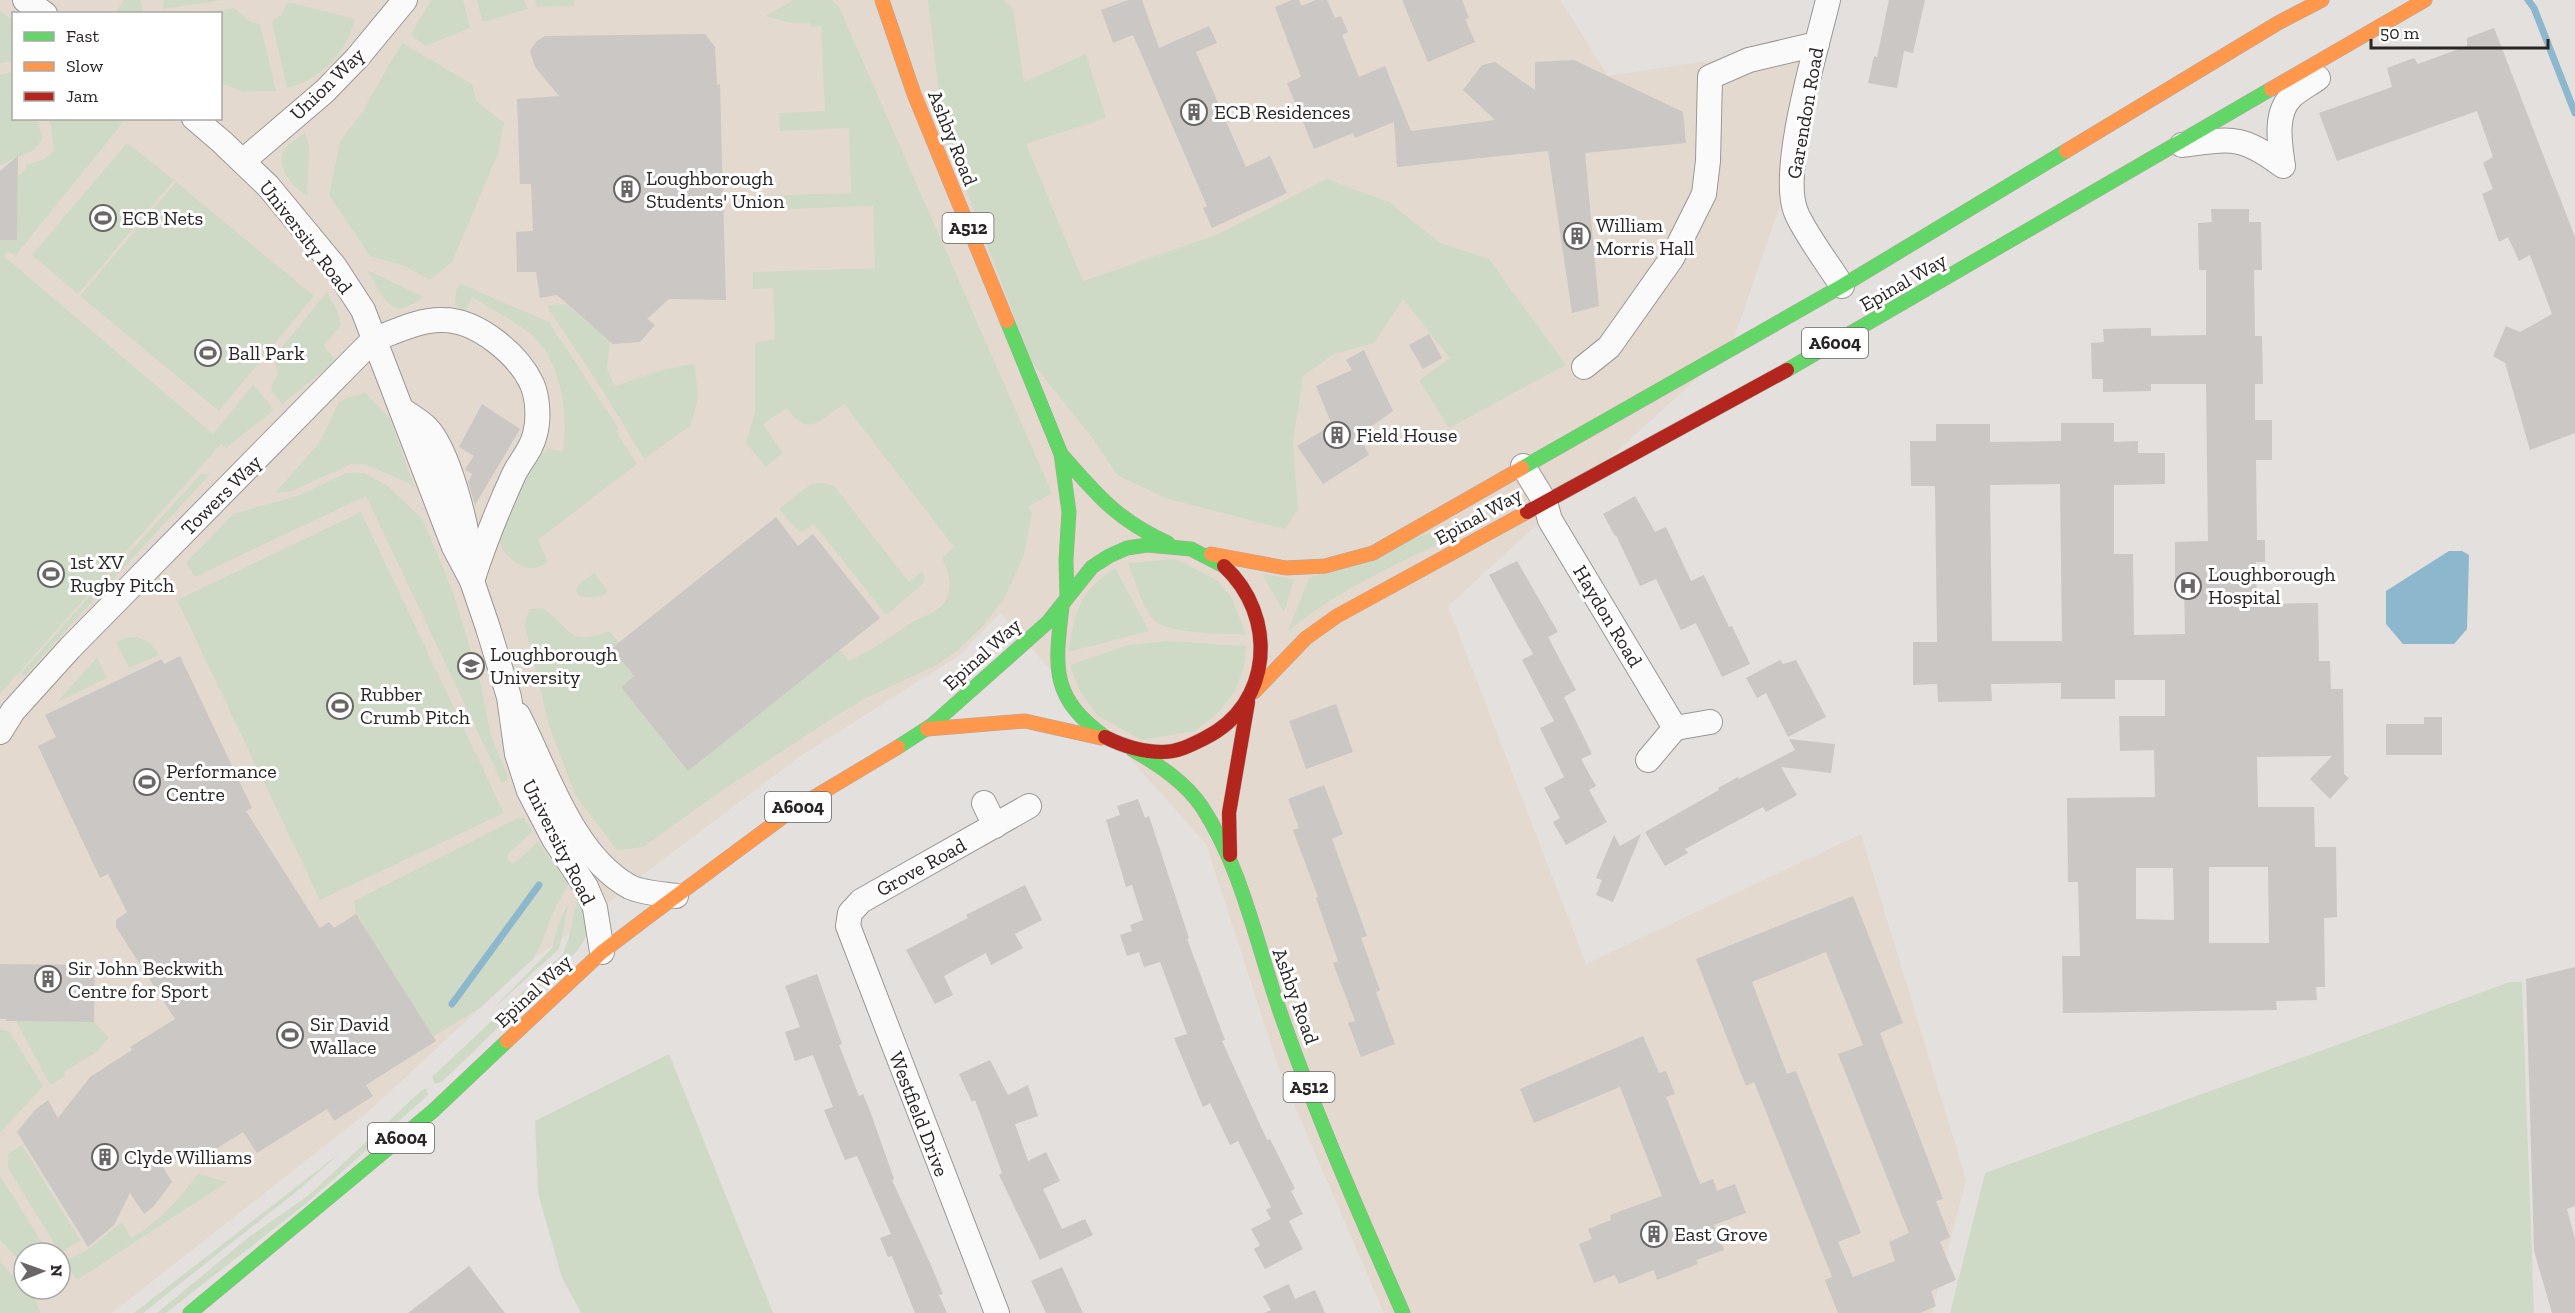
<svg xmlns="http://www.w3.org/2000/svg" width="2575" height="1313" font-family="'Zilla Slab',serif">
<rect width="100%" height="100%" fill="#e3e0de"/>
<path fill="#e4d9cf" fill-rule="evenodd" d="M0,0H1560L1608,76L1817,44L1792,171L1731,347L1448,606L1586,964L1861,834L1966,1180L1932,1313H1384L1280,1072L1206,844L1000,613L960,655L799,757L645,873L583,924L532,960L369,1111L112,1313H0ZM14,14H220V118H14ZM24,1253H60V1289H24Z"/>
<g fill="#cfdac6">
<polygon points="124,0 141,0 143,13 115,13"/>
<polygon points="164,0 222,0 163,9"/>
<polygon points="431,0 463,0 470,28 425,46 411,34"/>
<polygon points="477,0 524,0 528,9 483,22"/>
<polygon points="535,0 574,0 574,6 537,7"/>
<path d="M794,0H832L839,7L1052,493L1028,507L1032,512L1024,555L1004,599L982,627L958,650L937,665L866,698L833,718L724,789L643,847L617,850L576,796L549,726L525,626L529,609L543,608C571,627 568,648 609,631L619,642L612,648L634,676L621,687L688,771L840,649L849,661C873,649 887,639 909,624C919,618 939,612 945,602C954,586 949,573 942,558L954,547L844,404C820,420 809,439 787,408L763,424L783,453L766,467L746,443L755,412V343L775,339L773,288L753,289V272L875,268L873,206L759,210V196L851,193L849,128L780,131L779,113L825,111L821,26L811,27L810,23H792L765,16Z"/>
<polygon points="928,0 1004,0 1013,9 1024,82 1086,54 1106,118 1026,144 1083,281 1214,236 1327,179 1389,202 1440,243 1489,259 1566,365 1449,428 1419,380 1450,358 1403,299 1374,343 1334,354 1303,376 1293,442 1298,509 1285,529 1168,499 1117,475 1094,440 1031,361 943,128"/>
<path d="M287,2L355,19C346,53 322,79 287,88L272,22L282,14Z"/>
<polygon points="234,8 251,22 260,24 276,91 244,92 221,83 220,14 210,13"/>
<polygon points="0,11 13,20 13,61 0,63"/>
<polygon points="402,43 472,84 476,101 504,123 499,151 452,262 430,280 404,266 370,256 329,195 340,142 362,112"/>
<polygon points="13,72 14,118 37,119 43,138 34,150 0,165 0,75"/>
<polygon points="48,119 123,119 121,125 16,255 8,252 4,256 213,434 255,382 253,384 274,410 226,448 221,444 0,694 0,224 2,209 18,203 18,176 26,169 26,165 44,159 54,151 51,126"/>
<path d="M305,133L309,146L307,195C294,189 275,167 283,152C287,144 299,137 305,133Z"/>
<polygon points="127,143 174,180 78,294 32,255"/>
<polygon points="176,182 314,296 219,411 80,296"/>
<path d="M367,270L424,297C417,301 405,310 397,308C384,306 374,280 367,270Z"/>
<path d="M461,284L549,322L619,429L616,431L637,464L538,540L548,561C541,568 531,570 522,566C515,563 505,556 502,548C493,527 532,465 547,449L563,451C568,412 562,358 528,332C511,319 491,309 472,297L465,312L455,305L456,290Z"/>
<polygon points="327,292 337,310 341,325 324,345 336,361 282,404 271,390 272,384 278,376 274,357"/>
<polygon points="566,304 610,341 607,369 615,386 661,370 692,364 695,367 698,400 690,426 644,459 603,391 548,308 549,305"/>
<polygon points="366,393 390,419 415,489 409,483 367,465 351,464 292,491 275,493 320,442 339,402 349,397"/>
<polygon points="346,473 364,473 388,486 423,520 453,592 480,681 491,736 509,779 502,783 366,496 195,577 186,563 233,514 300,495"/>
<polygon points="201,474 210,474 105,588 101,584"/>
<polygon points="823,483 834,486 909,582 922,572 925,577 923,584 886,615 814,524 800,533 779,509 811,484"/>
<polygon points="361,512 504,813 320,900 177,600"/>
<path d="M1483,523C1417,555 1345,584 1288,631L1309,578L1453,524Z"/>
<path d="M1176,559L1217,580L1232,598L1246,635C1225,633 1171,635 1155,621C1143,611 1134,578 1128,563Z"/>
<path d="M1115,568L1149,631L1068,652C1078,607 1076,595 1115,568Z"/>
<path d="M594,573L608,592C599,599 588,599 578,595L576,590L578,585Z"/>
<polygon points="1262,574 1294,579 1284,612"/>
<polygon points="95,590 99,594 24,677 21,673"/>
<polygon points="137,637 150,643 159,655 129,668 116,643 125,638"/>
<polygon points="1167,641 1246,646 1244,666 1235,691 1219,712 1195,731 1141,740 1097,715 1080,691 1070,665 1128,645"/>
<polygon points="97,658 107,678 57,702"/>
<polygon points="518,818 524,818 532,832 507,855 508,860 513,864 538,842 568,884 551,917 541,945 532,960 481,1007 433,1037 356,914 354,901"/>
<path d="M578,896C590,923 594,925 578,950L443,1081L435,1084L432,1077L563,954L569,937Z"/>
<polygon points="567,905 568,907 559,949 493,1009 552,948 559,922"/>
<polygon points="2510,982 2522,982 2534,1313 1950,1313 1985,1173"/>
<polygon points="16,1021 94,1022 109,1037 97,1052 64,1072 66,1076 50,1085"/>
<polygon points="0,1030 9,1031 43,1086 0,1133"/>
<polygon points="669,1054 773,1313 581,1313 562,1278 538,1193 535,1121"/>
<polygon points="426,1088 428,1095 308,1202 166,1313 157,1313 249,1237 309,1195 421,1091"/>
<polygon points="22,1145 80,1240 60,1253 8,1168 8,1154"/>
<polygon points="340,1153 301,1188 143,1313 134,1313"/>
<path d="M198,1174L227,1182L77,1280L65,1261L87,1250L122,1222L131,1238C160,1221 178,1200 198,1174Z"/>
<polygon points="0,1176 45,1247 36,1253 24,1253 24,1261 21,1262 0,1240"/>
<polygon points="0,1262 34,1298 41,1313 0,1313"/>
</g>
<polygon fill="#8db7cc" points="2449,551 2462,551 2469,555 2467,629 2454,644 2403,644 2386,624 2386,591"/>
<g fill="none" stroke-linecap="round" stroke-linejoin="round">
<g stroke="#8db7cc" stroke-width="7">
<polyline points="2528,0 2534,8 2575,113"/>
<polyline points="452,1004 539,885"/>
</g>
</g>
<g fill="#cac7c5" fill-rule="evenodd">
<polygon points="1128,0 1142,0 1159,48 1209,26 1217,43 1196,52 1246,167 1270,156 1287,193 1212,228 1203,208 1207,206 1133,35 1113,43 1101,10"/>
<polygon points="1292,0 1299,0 1301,6 1316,0 1327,0 1335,18 1341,16 1348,32 1342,35 1359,77 1385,66 1411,131 1495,120 1463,90 1482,65 1495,62 1535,90 1535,62 1574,60 1683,112 1686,143 1585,153 1599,306 1572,313 1548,151 1397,167 1394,122 1355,138 1353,133 1314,149 1287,83 1301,77 1275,7"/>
<polygon points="1402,0 1462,0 1469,18 1465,19 1475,42 1428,62"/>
<polygon points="1889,0 1925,0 1913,53 1904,51 1897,88 1868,83 1874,56 1877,57"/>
<polygon points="2494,28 2575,237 2575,433 2530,450 2505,363 2493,356 2506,326 2520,332 2552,314 2530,255 2519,261 2508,237 2499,242 2482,194 2493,189 2483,163 2493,157 2477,111 2337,161 2319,113 2392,87 2387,68 2414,58 2418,64 2467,46 2467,38"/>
<polygon points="705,34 715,47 717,85 720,84 726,300 669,299 647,319 655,325 640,342 613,344 557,295 540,298 536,272 517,272 516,232 533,231 531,184 520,184 517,99 559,96 535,67 530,51 537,41 545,36"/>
<polygon points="18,156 17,240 0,240 0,171"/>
<path d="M2211,209H2249V222H2261L2262,270H2254L2255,336H2262L2263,384H2255V420H2272V460H2256L2257,540H2265V562H2256L2257,604L2318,603L2319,661H2330L2331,689H2343L2344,774L2349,778L2330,799L2310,779L2332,756L2257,757L2258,807H2314L2315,847H2336L2337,917L2324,918L2325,987H2316L2317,1000L2276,1001L2277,1010L2063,1013L2062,956H2080L2078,882H2068L2067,798L2155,797L2154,750L2120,751L2119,716H2165V680H2115V699H2061V683L1991,684L1992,701L1938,702L1937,684L1913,685V642H1937L1935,486H1911L1910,441H1936V424H1990V442L2061,441V423H2114V442L2138,441V453H2165V484L2114,485V554H2133L2134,635L2185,634L2184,583H2175V542L2208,541L2206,384H2151V391L2103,392V379H2092L2091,343L2104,342L2103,329L2151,328V336L2206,335V270H2199L2198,223L2212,222ZM2060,484L2062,641H1992L1990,485ZM2209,867H2268L2269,943H2209ZM2136,868H2173L2174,920L2136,919Z"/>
<polygon points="1429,334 1442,358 1423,369 1409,345"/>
<polygon points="1364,350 1393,411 1359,435 1369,455 1323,484 1297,446 1332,425 1316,386 1352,370 1346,360"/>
<polygon points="482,404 520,429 475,505 468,482 472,474 465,469 474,456 459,447"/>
<polygon points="1635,496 1655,532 1666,527 1691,581 1704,575 1729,627 1732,626 1750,664 1722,677 1696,623 1681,630 1656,579 1640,586 1616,535 1615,536 1603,514"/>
<polygon points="776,517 798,546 813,534 880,618 688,771 621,687 634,676 612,648"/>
<polygon points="1517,561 1558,632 1548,637 1576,690 1564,697 1592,754 1581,759 1596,786 1589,790 1607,822 1566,845 1553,822 1560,818 1544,788 1564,777 1540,728 1554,721 1522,660 1533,654 1489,575"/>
<polygon points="180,656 252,808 246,811 320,928 329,922 334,928 356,914 436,1041 366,1085 373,1096 334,1121 327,1109 257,1153 243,1132 200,1159 193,1148 163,1167 172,1182 154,1206 144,1214 130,1193 114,1225 88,1247 17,1132 35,1110 48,1100 58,1118 90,1077 132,1050 130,1047 175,1019 116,927 116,920 127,912 108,874 100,878 38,746 56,737 45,715 162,659 164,664"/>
<polygon points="1780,660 1783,664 1796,660 1826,717 1788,737 1766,693 1757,698 1746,678"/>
<polygon points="1336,704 1353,752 1306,769 1289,721"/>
<polygon points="2424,717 2442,717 2442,755 2386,755 2386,724 2424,724"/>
<polygon points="1789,739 1835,744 1831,773 1781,767 1797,795 1766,812 1763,807 1685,849 1688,853 1665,866 1645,832 1719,790 1718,788 1738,777 1739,779 1795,750"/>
<polygon points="1324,785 1343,834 1332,839 1367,936 1361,938 1380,990 1376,992 1395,1044 1361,1057 1348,1023 1355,1021 1333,963 1338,961 1316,898 1318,897 1293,830 1299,828 1288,799"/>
<polygon points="1138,799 1145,818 1149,816 1189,938 1187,939 1225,1040 1222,1041 1267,1140 1270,1139 1295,1189 1291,1191 1303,1214 1289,1221 1303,1249 1265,1269 1254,1249 1260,1245 1251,1229 1271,1219 1266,1210 1271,1207 1238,1141 1230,1145 1210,1103 1203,1107 1174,1038 1187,1034 1160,962 1144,967 1139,952 1127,956 1120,935 1132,931 1130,925 1143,920 1132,885 1126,887 1106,820 1120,815 1117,806"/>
<polygon points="1641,834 1613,902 1596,895 1602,880 1596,878 1614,835 1620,846"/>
<polygon points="1025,885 1042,920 1015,934 1023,948 991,965 986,953 944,976 953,995 935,1004 906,950 968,918 966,915"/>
<path d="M1853,896L1903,1023L1880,1033L1943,1199L1936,1201L1950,1237L1940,1242L1956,1280L1931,1291L1936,1306L1920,1313H1838L1825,1280L1832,1277L1754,1082L1746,1086L1696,959ZM1826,952L1863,1045L1838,1054L1909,1233L1889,1242L1895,1261L1853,1277L1838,1242L1861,1233L1796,1071L1787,1074L1752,982Z"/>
<polygon points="0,964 95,965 94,1022 6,1021 6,1019 0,1019"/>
<polygon points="2575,967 2575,1206 2567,1209 2575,1239 2575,1313 2552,1313 2534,1251 2526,979"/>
<polygon points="817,974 842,1044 839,1045 859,1096 863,1094 870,1111 894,1179 892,1180 930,1263 943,1294 939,1295 947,1313 915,1313 892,1256 888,1257 880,1238 891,1234 857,1156 845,1160 824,1110 833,1107 813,1055 795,1061 785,1032 800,1027 785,986"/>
<polygon points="1643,1036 1659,1073 1666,1071 1675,1094 1666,1097 1700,1184 1713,1179 1717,1191 1735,1184 1746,1213 1714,1225 1724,1250 1696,1260 1698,1264 1657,1280 1654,1270 1619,1284 1615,1275 1594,1283 1579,1244 1592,1239 1588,1229 1611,1220 1610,1215 1662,1196 1620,1087 1534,1123 1520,1089"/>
<polygon points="990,1060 1008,1095 1028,1085 1038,1116 1015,1124 1028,1161 1046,1152 1060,1181 1043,1189 1062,1229 1085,1219 1093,1235 1040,1260 999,1175 1002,1173 975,1100 972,1102 959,1074"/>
<polygon points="469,1266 505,1313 408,1313"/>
<polygon points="1062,1267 1083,1313 1046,1313 1031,1281"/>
<polygon points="1289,1284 1295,1299 1315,1290 1325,1313 1264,1313 1271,1310 1263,1296"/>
</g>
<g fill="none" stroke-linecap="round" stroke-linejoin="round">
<defs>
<g id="street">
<polyline points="25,0 45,14"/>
<path d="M1828,0C1817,46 1779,171 1796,212C1805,234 1829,265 1842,286"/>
<polyline points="194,118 222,142 268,186 335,267 363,310 454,547 472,581 488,628 509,697 517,754 529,791 554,839 586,887 595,908 602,952"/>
<path d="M2182,145C2231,139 2241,134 2283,166C2280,145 2274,114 2291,97C2298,90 2310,84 2318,78"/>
<polyline points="243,161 325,91 357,58 405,0"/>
<polyline points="1584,367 1609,347 1672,258 1704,194 1708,161 1710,77 1749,60 1817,44"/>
<path d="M404,411C411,416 420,421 427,428C449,451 468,528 470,560"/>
<polyline points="1523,466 1545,502 1550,520 1675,728"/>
<path d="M518,715C547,771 572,855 630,887C643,893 662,894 676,896"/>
<path d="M0,732L13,711L70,648L373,340C394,332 420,319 443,320C477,320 518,354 532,384C538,398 539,420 535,434C532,449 521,460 514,474C498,509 484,544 472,581"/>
<polyline points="1648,760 1675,728 1710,722"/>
<polyline points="984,803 995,826"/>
<polyline points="997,1313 848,926 850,913 861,901 1029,806"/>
</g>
<g id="fast">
<polyline points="1007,321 1061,454 1069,512 1066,560 1067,596"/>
<polyline points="1787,370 2271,89"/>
<path d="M1061,454C1097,495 1117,520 1168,543"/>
<polyline points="1522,468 1842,286 2066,151"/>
<path d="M1062,607C1055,668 1050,697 1105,737"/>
<polyline points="898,747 932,725 1048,622 1092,567 1109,556 1127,548 1147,545 1191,549 1224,566"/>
<path d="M1133,750C1159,765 1185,782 1202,807C1244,871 1258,952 1284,1023C1319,1122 1361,1218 1403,1313"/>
<polyline points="190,1313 433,1111 507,1041"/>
</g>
<g id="slow">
<polyline points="882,0 914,94 1007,321"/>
<polyline points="2271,89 2425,0"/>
<polyline points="2066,151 2278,23 2322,0"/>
<polyline points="1211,554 1286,568 1325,566 1373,553 1522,468"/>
<polyline points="1254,692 1306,638 1337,616 1527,512"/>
<polyline points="927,729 1025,721 1101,738"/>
<polyline points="507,1041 602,952 648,917 791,811 898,747"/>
</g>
<g id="jam">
<polyline points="1527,512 1787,370"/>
<path d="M1105,737C1123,746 1141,752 1162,752C1178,752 1191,745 1205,738C1273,704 1278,616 1224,566"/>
<polyline points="1230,855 1229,813 1248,702"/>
</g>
</defs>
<use href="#street" stroke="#9a9796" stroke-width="26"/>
<use href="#fast" stroke="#aea89e" stroke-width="15"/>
<use href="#slow" stroke="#aea89e" stroke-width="15"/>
<use href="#jam" stroke="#aea89e" stroke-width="15"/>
<use href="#street" stroke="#fbfafa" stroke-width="24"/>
<use href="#fast" stroke="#63d668" stroke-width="14"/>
<use href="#slow" stroke="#ff974d" stroke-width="14"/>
<use href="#jam" stroke="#b3261e" stroke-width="14"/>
</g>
<defs>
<symbol id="building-ring" viewBox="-11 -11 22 22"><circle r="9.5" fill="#fff" stroke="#696665" stroke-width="1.5"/><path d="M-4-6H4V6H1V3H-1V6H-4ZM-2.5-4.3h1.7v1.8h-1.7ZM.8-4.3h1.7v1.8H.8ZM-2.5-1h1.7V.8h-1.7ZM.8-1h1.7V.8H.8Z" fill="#696665"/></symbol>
<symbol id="stadium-ring" viewBox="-11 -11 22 22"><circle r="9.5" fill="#fff" stroke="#696665" stroke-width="1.5"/><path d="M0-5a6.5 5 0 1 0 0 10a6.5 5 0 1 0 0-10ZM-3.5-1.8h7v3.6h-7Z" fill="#696665"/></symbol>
<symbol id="hospital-ring" viewBox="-11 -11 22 22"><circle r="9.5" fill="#fff" stroke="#696665" stroke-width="1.5"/><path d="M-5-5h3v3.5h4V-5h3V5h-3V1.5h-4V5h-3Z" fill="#696665"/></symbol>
<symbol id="university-ring" viewBox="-11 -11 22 22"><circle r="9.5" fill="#fff" stroke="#696665" stroke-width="1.5"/><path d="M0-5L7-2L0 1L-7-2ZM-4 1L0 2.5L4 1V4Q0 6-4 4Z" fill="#696665"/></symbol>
</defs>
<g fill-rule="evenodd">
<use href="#building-ring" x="1179" y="97" width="30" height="30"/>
<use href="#building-ring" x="612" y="174" width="30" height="30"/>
<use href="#stadium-ring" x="88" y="203" width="30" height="30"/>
<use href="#building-ring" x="1562" y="221" width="30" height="30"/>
<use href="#stadium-ring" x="193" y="338" width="30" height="30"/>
<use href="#building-ring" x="1322" y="420" width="30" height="30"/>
<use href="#stadium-ring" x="36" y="559" width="30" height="30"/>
<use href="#hospital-ring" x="2173" y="571" width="30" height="30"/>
<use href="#university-ring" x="456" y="651" width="30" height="30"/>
<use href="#stadium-ring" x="325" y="691" width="30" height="30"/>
<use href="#stadium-ring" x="132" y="767" width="30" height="30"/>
<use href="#building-ring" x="33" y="964" width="30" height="30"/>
<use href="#stadium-ring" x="275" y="1020" width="30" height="30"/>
<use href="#building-ring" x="90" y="1142" width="30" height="30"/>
<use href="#building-ring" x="1639" y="1219" width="30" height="30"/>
</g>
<g text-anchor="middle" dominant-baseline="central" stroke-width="6" stroke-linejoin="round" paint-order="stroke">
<g fill="#fff" stroke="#686666" stroke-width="1.5">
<rect x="942.5" y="213" width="51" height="30" rx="4.5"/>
<rect x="1802" y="328" width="66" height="30" rx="4.5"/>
<rect x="765" y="792" width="66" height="30" rx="4.5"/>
<rect x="1283.5" y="1072" width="51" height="30" rx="4.5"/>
<rect x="368" y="1123" width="66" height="30" rx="4.5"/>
</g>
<g font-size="18" font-weight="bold" fill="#282524">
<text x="968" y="228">A512</text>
<text x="1835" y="343">A6004</text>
<text x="798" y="807">A6004</text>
<text x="1309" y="1087">A512</text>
<text x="401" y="1138">A6004</text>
</g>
<g font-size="20" fill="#282524" stroke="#fff">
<text transform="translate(327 84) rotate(-44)">Union Way</text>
<text transform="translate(1805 113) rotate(-80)">Garendon Road</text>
<text transform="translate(953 138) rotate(68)">Ashby Road</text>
<text transform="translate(306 237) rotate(52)">University Road</text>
<text transform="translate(1903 282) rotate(-30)">Epinal Way</text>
<text transform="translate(221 495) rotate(-45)">Towers Way</text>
<text transform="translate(1478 516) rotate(-29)">Epinal Way</text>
<text transform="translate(1608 616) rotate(59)">Haydon Road</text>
<text transform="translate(982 654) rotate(-42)">Epinal Way</text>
<text transform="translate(559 842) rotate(63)">University Road</text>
<text transform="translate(921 867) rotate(-29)">Grove Road</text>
<text transform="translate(533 991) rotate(-43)">Epinal Way</text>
<text transform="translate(1296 996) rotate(70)">Ashby Road</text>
<text transform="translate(919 1114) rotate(69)">Westfield Drive</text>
</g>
<g font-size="20" fill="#282524" stroke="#fff" text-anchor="start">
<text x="1214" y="112">ECB Residences</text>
<text x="646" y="178">Loughborough<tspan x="646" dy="23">Students' Union</tspan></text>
<text x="122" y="218">ECB Nets</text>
<text x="1596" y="225">William<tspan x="1596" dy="23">Morris Hall</tspan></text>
<text x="228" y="353">Ball Park</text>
<text x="1356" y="435">Field House</text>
<text x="70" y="562">1st XV<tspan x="70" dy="23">Rugby Pitch</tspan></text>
<text x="2208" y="574">Loughborough<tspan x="2208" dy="23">Hospital</tspan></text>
<text x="490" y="654">Loughborough<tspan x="490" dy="23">University</tspan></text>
<text x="360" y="694">Rubber<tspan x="360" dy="23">Crumb Pitch</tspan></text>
<text x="166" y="771">Performance<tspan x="166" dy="23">Centre</tspan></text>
<text x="68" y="968">Sir John Beckwith<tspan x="68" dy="23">Centre for Sport</tspan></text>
<text x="310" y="1024">Sir David<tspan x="310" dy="23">Wallace</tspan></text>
<text x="124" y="1157">Clyde Williams</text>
<text x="1674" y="1234">East Grove</text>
</g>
</g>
<rect x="12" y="12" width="210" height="108" fill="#ffffff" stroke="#a9a8a7" stroke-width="1.5"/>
<rect x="24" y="32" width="30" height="9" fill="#63d668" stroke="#a9a8a7" stroke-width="1.5"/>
<text x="66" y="42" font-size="18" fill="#282524">Fast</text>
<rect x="24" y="62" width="30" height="9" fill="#ff974d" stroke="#a9a8a7" stroke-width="1.5"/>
<text x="66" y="72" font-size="18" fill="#282524">Slow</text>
<rect x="24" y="92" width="30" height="9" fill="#b3261e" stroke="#a9a8a7" stroke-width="1.5"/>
<text x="66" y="102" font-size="18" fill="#282524">Jam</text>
<g transform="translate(42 1271) rotate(89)"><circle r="28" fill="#ffffff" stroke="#a9a8a7" stroke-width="1.5"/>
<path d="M0-4.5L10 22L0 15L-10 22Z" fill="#696665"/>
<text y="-9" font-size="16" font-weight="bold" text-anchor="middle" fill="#282524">N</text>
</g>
<path d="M2371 39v9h177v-9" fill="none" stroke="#282524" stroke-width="3"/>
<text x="2380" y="39" font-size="18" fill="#282524" stroke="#ffffff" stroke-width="4.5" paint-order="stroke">50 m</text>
</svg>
